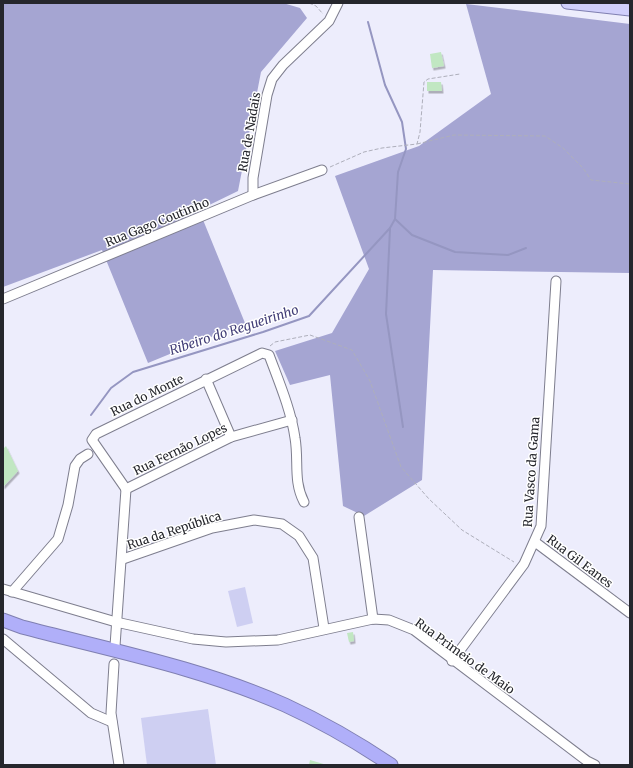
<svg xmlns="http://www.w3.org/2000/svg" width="633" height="768" font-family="Merriweather,serif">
<defs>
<filter id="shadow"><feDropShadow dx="1.5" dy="2.5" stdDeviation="0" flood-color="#0004"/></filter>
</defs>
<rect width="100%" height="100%" fill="#ededfc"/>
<g fill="#cecff2">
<polygon points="245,587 253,623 237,627 228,591"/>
<polygon points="208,709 216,765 147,765 141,718"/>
</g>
<g fill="#a5a5d2">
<polygon points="3,3 283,3 300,8 307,18 261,72 238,191 199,210 245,323 148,363 102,250 3,287"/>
<polygon points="466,4 630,24 630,273 433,270 422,480 364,516 343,506 330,375 290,385 275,351 332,333 369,269 335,176 419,146 491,94"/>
</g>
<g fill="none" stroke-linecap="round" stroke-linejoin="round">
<g stroke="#9596c1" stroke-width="2">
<polyline points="395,219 412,235 455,252 508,255 526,248"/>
<polyline points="390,229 386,314 403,427"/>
<polyline points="91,415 111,388 133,372 263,332 309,316 390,228 395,219 398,172 406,149 402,122 385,85 368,22"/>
</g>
</g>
<g fill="#c1e7c2" filter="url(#shadow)">
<polygon points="441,52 444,66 432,68 430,54"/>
<polygon points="427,82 441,82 442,91 427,91"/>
<polygon points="6,446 18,471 3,487 3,449"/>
<polygon points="353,632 354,641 349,642 347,633"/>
<polygon points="310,760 327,765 309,765"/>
</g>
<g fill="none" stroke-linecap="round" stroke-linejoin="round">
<defs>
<g id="minor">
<polyline points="253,195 253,178 267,95 272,79 283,65 329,21 338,3"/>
<polyline points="3,299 253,195 322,170"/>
<polyline points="206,379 231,437"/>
<path d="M126,489L92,440L96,434L262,353L269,355C279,382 291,410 295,438C299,461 293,481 304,502"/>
<polyline points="126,489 231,437 292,420"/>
<polyline points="359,517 373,619"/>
<polyline points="535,542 630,613"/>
<polyline points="123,559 212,528 254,520 282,524 299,536 313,558 324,628"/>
<polyline points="3,589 116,622 193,639 226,642 278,640 373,619 389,620 414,630 587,761 595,765"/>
<polyline points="12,592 58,539 68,505 75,466 80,459 88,454"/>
<polyline points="3,639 91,713 112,722"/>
<polyline points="115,646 126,489"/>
<polyline points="452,661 524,564 541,526 556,281"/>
<polyline points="114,664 111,713 119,765"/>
</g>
<polyline id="major" points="567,3 630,10"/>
<path id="highway" d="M3,620L22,627C110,650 202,668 285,705C322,722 357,742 391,765"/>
</defs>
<use href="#minor" stroke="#7e7e8e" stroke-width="11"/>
<use href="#major" stroke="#7f7fb1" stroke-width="13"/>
<use href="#highway" stroke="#7f7fb1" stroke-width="15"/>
<g stroke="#aeafbb" stroke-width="1" stroke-dasharray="4 2" stroke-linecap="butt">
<polyline points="309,3 316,6 323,14"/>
<polyline points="417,144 454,135 545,136 563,148 583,168 591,180 630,184"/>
<polyline points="330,167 364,152 382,148 417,144 420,132 424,82 428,79 460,74"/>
<polyline points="270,346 275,342 310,335 352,350 370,381 401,467 429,499 462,530 514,562"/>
</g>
<use href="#minor" stroke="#fff" stroke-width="9"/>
<use href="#major" stroke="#d0cffb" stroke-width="11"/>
<use href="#highway" stroke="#b0aff9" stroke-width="13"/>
</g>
<g text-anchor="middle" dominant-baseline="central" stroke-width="3" stroke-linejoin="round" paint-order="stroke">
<g font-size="12" fill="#25262c" stroke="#fff">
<text transform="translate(249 132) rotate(-80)">Rua de Nadais</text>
<text transform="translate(157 222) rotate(-22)">Rua Gago Coutinho</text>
<text transform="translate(147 395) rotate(-26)">Rua do Monte</text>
<text transform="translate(180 449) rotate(-26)">Rua Fernão Lopes</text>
<text transform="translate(531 472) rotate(-86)">Rua Vasco da Gama</text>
<text transform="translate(174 530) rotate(-18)">Rua da República</text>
<text transform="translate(580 561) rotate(37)">Rua Gil Eanes</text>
<text transform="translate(465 656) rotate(36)">Rua Primeio de Maio</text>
</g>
<g font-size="13" font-style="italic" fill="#423e77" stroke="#fff">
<text transform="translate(234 330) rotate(-18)">Ribeiro do Regueirinho</text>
</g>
</g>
<rect width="633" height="768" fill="none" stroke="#25262c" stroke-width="8"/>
</svg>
